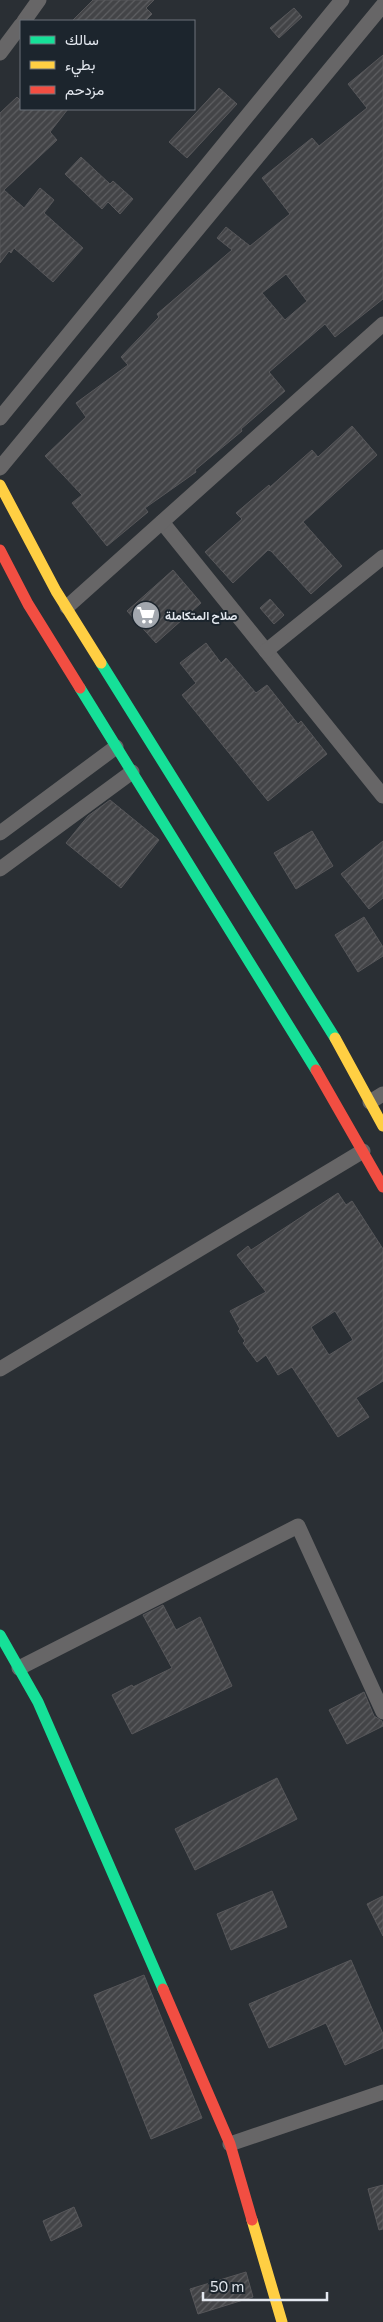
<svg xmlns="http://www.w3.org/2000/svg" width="383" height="2322" font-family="Commissioner,Vazirmatn,sans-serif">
<defs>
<pattern id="building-hatch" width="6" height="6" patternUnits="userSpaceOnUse" patternTransform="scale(1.25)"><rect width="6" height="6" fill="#434447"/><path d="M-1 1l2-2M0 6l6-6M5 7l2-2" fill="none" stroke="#5e5f62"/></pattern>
</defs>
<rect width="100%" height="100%" fill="#2a2f34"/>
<g fill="url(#building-hatch)" stroke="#57575a" fill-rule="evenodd">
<polygon points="93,0 154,0 146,8 152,14 145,21 72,21"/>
<polygon points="294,8 302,17 279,38 270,28"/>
<path d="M383,55V299L335,337L325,324L269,372L285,391L241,429L242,431L195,470L196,472L145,508L148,512L107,546L72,503L82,495L45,456L86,417L76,403L128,365L121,357L159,317L157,314L232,250L217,238L226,227L250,246L290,214L262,178L312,138L319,146L367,108L348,84ZM286,274L307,301L285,320L262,293Z"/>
<polygon points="219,88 237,104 187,158 169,142"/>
<polygon points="17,97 21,101 21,109 68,109 50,132 57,140 4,190 24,208 40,188 54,200 44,213 83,248 53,282 14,248 11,253 9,251 0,263 0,113"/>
<polygon points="81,157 110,184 113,181 133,199 120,214 108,202 102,209 65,174"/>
<polygon points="352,426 377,455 303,522 342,566 311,594 271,551 268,550 233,583 205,552 242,519 236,513 269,485 270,487 312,450 318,457"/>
<polygon points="173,570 201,603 156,643 127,611"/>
<polygon points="270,599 284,615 274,624 260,608"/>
<polygon points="206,643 221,663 226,658 256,693 267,685 298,724 301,721 327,754 268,801 182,695 196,683 180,663"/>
<polygon points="110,800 159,840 121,888 66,843 88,816"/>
<polygon points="312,831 333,866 296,889 274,853"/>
<polygon points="383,841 383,898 369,909 341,874"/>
<polygon points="364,917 383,947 383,956 358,972 335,935"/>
<path d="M338,1193L346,1205L352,1201L383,1249V1381L356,1398L369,1417L338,1437L292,1367L278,1375L266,1355L257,1362L243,1343L245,1341L238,1331L240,1329L230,1311L266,1292L237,1255L248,1246L251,1250ZM335,1311L353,1340L329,1355L311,1327Z"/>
<polygon points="163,1605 176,1630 200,1617 232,1686 132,1734 112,1695 132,1685 133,1687 172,1668 143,1615"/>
<polygon points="364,1692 374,1716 382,1721 383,1726 347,1744 329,1710"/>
<polygon points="277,1778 297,1819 195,1870 175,1829"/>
<polygon points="272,1891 287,1927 231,1950 217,1914"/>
<polygon points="383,1896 383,1936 367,1904"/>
<polygon points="351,1960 383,2034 383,2048 345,2065 326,2023 269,2048 249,2004"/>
<polygon points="144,1975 202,2118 151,2139 94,1995"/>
<polygon points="383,2185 383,2229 379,2230 368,2189"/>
<polygon points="74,2207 82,2226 51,2241 43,2221"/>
<polygon points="246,2272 253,2297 198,2314 190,2289"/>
</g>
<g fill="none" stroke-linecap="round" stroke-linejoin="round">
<g stroke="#676667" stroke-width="15">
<polyline points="24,21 39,0"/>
<polyline points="0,53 21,25"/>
<polyline points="0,418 342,0"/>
<polyline points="0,468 383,5"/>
<polyline points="162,522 383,796"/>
<polyline points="67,607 383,324"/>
<polyline points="266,651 383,557"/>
<polyline points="0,833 116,747"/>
<polyline points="0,869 132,772"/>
<polyline points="370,1102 383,1094"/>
<polyline points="0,1369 363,1151"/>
<polyline points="19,1668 298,1526 383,1712"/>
<polyline points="230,2144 383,2092"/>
</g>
<g stroke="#16e098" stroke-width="11">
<polyline points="101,663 335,1038"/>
<polyline points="80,688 316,1070"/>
<polyline points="0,1635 38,1702 163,1989"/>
</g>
<g stroke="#ffcf43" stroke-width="11">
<polyline points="0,485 56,591 101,663"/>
<polyline points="335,1038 383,1126"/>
<polyline points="252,2220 282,2322"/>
</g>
<g stroke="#f24e42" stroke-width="11">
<polyline points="0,550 28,604 80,688"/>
<polyline points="316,1070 383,1187"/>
<polyline points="163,1989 230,2144 252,2220"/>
</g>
</g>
<defs>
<symbol id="supermarket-disc" viewBox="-11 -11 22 22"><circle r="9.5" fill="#a2a7ae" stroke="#1c252d"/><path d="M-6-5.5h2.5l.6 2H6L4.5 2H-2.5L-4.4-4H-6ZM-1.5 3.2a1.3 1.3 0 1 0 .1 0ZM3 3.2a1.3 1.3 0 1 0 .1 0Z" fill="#fff"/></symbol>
</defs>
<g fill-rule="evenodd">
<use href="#supermarket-disc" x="130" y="599" width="32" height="32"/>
</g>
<g text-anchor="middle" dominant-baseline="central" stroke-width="4" stroke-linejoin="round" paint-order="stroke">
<g font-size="12" font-weight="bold" fill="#e3e8ef" stroke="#1c252d" text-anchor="start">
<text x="165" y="615">صلاح المتكاملة</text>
</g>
</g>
<rect x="20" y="20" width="175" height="90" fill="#1c252d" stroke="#6c737b"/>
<rect x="30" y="36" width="25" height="8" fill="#16e098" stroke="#6c737b"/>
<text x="65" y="45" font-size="15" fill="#e3e8ef">سالك</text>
<rect x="30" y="61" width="25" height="8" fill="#ffcf43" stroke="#6c737b"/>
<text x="65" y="70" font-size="15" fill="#e3e8ef">بطيء</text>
<rect x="30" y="86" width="25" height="8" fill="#f24e42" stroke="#6c737b"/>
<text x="65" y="95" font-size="15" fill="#e3e8ef">مزدحم</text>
<path d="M203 2292v8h124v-8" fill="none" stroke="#e3e8ef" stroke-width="2.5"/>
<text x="210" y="2292" font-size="15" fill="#e3e8ef" stroke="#1c252d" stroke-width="4" paint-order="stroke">50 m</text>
</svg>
